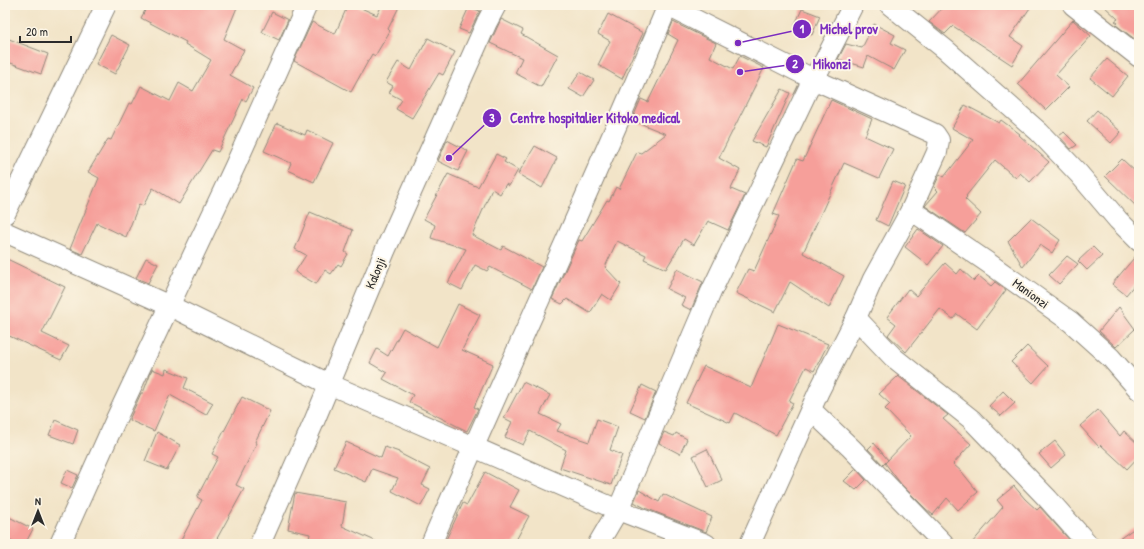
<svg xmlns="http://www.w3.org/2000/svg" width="1144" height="549" font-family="'Patrick Hand',sans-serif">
<rect width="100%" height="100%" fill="#fcf5e5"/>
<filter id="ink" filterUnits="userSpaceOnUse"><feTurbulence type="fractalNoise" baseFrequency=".025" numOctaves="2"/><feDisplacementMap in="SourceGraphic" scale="8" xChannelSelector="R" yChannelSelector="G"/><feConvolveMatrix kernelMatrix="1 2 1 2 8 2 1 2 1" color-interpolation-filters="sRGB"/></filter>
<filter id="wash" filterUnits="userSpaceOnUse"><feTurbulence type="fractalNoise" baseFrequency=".012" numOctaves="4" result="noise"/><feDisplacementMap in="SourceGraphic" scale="16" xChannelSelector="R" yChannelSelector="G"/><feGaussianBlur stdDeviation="0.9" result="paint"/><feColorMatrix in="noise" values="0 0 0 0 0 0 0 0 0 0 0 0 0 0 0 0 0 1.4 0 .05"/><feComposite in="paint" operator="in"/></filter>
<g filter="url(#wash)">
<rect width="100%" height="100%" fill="#f2e4c8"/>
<g id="blocks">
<g fill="#f69f9a">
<polygon points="148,5 238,5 224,39 244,50 230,75 253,88 246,101 243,99 218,152 212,150 179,204 153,188 143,206 139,204 126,237 97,223 82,254 70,249 99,178 88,172 108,139 111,140 129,103 132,104 141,86 170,101 179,83 193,91 211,60 185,44 186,42 141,18"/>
<polygon points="348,5 354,5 377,15 382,5 400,5 388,29 390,31 375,56 372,54 351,92 294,61 312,22 335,34"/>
<polygon points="945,5 1032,5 1010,37 1023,46 1012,65 953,26 945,34 929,22"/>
<polygon points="1103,5 1139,5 1139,37 1136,40 1116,25 1118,23 1115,21 1118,19"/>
<polygon points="469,7 480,11 469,33 459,29"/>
<polygon points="802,9 820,16 812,35 794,27"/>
<polygon points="272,12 288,20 279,40 262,32"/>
<polygon points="608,14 643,33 622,79 598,65 610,41 598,34"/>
<polygon points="501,19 523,30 521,34 558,55 541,87 515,73 522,58 490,43"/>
<polygon points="1073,20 1091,36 1056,75 1069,87 1046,110 1018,84"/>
<polygon points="673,22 716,43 710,57 733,69 740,56 764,68 719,158 740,170 731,189 745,195 728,230 708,221 694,245 684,239 666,269 644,259 646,255 617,241 605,267 621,284 611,300 602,294 590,313 567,299 562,304 552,299 579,240 582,241 607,200 609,201 616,187 619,189 637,152 641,153 666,134 632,120 641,99 648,102 678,40 668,34"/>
<polygon points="874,24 895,35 891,43 905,50 894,70 868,56 864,67 838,59 846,44 862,48"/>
<polygon points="111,35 130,45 115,74 96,64"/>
<polygon points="428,38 455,52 443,75 439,73 412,118 396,109 402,100 389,93 393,86 386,82 398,62 411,70"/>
<polygon points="9,39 48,54 41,74 5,61 5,49"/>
<polygon points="1107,59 1128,76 1112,96 1090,78"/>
<polygon points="580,72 594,80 583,97 569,89"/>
<polygon points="782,89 790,93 766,147 752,141"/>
<polygon points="831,100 872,119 865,136 893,149 879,178 844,163 803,253 844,276 829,308 790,282 775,312 736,293 748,269 754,271 779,216 773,214 797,159 803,161"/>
<polygon points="965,105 999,123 1001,120 1020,134 1019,135 1049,162 1030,182 1020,173 1016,178 995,160 966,196 967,197 965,199 981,214 965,233 925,206 938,191 934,187 940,174 944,177 973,140 952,128"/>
<polygon points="1097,110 1121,132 1111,143 1087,121"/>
<polygon points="277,123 305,135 307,130 333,143 314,182 288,170 291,163 264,151"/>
<polygon points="1064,132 1077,145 1071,149 1059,136"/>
<polygon points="447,140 468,151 458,171 438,161"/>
<polygon points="535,146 557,158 542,188 518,174"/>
<polygon points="496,154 506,159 504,162 518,170 509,186 506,184 500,194 492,189 472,235 501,250 503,246 542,267 532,289 490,267 487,271 475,265 462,290 448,283 466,249 431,238 435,225 424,219 448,174 478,187"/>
<polygon points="1122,159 1139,175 1139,209 1105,176"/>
<polygon points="893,181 905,186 888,226 876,220"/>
<polygon points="310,212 353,230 345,252 348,254 341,266 338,264 331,274 325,270 316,284 295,272 306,255 295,249"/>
<polygon points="1031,218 1060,240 1052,253 1040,245 1023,267 1008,241"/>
<polygon points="918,229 943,246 928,265 905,247"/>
<polygon points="1093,247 1102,256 1087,270 1078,261"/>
<polygon points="1139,252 1139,279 1126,295 1112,284"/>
<polygon points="1067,256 1078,264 1059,284 1049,275"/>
<polygon points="5,258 65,287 42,333 69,346 61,360 5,334"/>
<polygon points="146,258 158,264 148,283 136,278"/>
<polygon points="945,263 957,274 961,269 974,281 979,276 991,286 995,282 1006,290 977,329 957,314 953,319 940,309 906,352 888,335 896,324 887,317 908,289 916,296"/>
<polygon points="677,269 703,282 691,310 681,305 685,298 667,289"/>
<polygon points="458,304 480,315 462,350 493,364 474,407 478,409 467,431 409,402 413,395 383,379 387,373 370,363 377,349 388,356 403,328 437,347"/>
<polygon points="1119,307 1135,329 1116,347 1099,331"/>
<polygon points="778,324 828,344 814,371 806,367 789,401 793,403 776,435 735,413 730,423 686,403 704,366 751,388"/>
<polygon points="1027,346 1048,366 1033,383 1011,362"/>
<polygon points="152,369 165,374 166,369 188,378 184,388 213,403 206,415 170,395 154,431 129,420 141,393 143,393"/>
<polygon points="898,376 948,415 943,419 971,444 953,464 962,472 978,492 958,510 947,498 933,515 926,509 901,484 885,463 911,436 885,409 890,404 879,394"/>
<polygon points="523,382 550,395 540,414 561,424 557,431 589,442 597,419 618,427 610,450 622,455 611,485 560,468 566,450 530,431 523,445 505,437 512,422 504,418"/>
<polygon points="642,385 656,392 645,418 630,411"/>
<polygon points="1003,391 1015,403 1001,416 989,406"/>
<polygon points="242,397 270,411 255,442 257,443 236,485 244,489 214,544 179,544 202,500 197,497 218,457 212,454"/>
<polygon points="1098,410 1120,436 1124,431 1139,445 1139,456 1127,469 1101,445 1099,447 1080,426"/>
<polygon points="55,420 78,430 73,444 49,435"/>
<polygon points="157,432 180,445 167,470 145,461"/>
<polygon points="664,432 674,436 676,433 687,439 680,454 659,443"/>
<polygon points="1055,441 1066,455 1051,468 1039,454"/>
<polygon points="346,442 381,458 385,447 399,452 399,453 430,469 422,485 430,489 421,506 392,491 398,478 372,469 366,482 334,468"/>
<polygon points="874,443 888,460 883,465 868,449"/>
<polygon points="707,449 722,480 708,487 693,456"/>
<polygon points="856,469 866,480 856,490 844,481"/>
<polygon points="67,470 78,475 72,488 61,483"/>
<polygon points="485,472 519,490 510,507 529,516 514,544 444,544 463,503 467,505"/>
<polygon points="1014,486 1025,499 1037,510 1040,507 1073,544 971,544 1003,507 997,500"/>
<polygon points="639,490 659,502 663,494 712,517 706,532 645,508 634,502"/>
<polygon points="295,493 346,502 342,526 382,544 308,544 310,534 288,529"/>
<polygon points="5,515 33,529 25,544 16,544 5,538"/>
<polygon points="1139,525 1139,544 1112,544"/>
</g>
</g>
</g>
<g filter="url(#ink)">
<use href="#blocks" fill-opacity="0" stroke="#8e887a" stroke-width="1"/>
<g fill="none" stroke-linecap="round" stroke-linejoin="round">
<defs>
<g id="minor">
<polyline points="666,5 813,79 935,134 939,140 937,152 911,210 873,279 856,318 819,391 750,544"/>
<polyline points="890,5 946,50 1039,132 1079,174 1118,220 1139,241"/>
<polyline points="1073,5 1139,57"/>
<polyline points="911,210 987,262 1071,322 1111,358 1139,390"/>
<polyline points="5,214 106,5"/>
<polyline points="5,232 170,306 329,384 618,510 706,544"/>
<polyline points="856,318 893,357 971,419 1048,499 1088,544"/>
<polyline points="811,410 851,448 944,544"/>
<polyline points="60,544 116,419 235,166 307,5"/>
<polyline points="260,544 313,424 385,251 487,22 496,5"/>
<path d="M431,544C509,364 593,186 668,5"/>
<polyline points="598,544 618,510 711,292 813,79 825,60 853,5"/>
</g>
</defs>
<use href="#minor" stroke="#8e887a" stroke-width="22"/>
<use href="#minor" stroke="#fff" stroke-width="20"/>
</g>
</g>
<g text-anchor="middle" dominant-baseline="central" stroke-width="4" stroke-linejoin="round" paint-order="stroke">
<g font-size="13" fill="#2b2b2b" stroke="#fcf5e5">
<text transform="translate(375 273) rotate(-67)">Kalonji</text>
<text transform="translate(1031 293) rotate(36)">Manionzi</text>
</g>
</g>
<path fill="none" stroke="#7b2cbf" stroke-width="1.5" d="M738 43L802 29M740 72L795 64M449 158L492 118"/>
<g fill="#7b2cbf" stroke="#fcf5e5" stroke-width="1.5">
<circle cx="738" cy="43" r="4"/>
<circle cx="740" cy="72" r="4"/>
<circle cx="449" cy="158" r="4"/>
<circle cx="802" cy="29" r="10"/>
<circle cx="795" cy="64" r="10"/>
<circle cx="492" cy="118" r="10"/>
</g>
<g font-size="12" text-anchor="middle" font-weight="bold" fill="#fff">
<text x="802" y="33">1</text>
<text x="795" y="68">2</text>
<text x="492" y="122">3</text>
</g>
<g font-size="14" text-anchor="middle" font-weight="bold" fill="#7b2cbf" stroke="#fcf5e5" stroke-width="4" stroke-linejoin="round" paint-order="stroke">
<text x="849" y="34">Michel prov</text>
<text x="832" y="69">Mikonzi</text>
<text x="595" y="123">Centre hospitalier Kitoko medical</text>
</g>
<rect width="1144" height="549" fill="none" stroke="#fcf5e5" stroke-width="20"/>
<g transform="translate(38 511)" stroke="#fcf5e5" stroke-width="3" paint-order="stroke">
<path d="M0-3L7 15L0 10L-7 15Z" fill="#2b2b2b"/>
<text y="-6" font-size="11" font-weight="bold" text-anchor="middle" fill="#2b2b2b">N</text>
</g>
<path d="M20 36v6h51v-6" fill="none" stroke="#2b2b2b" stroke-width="2"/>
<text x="26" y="36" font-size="12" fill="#2b2b2b" stroke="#fcf5e5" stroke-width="3" paint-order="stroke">20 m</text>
</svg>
